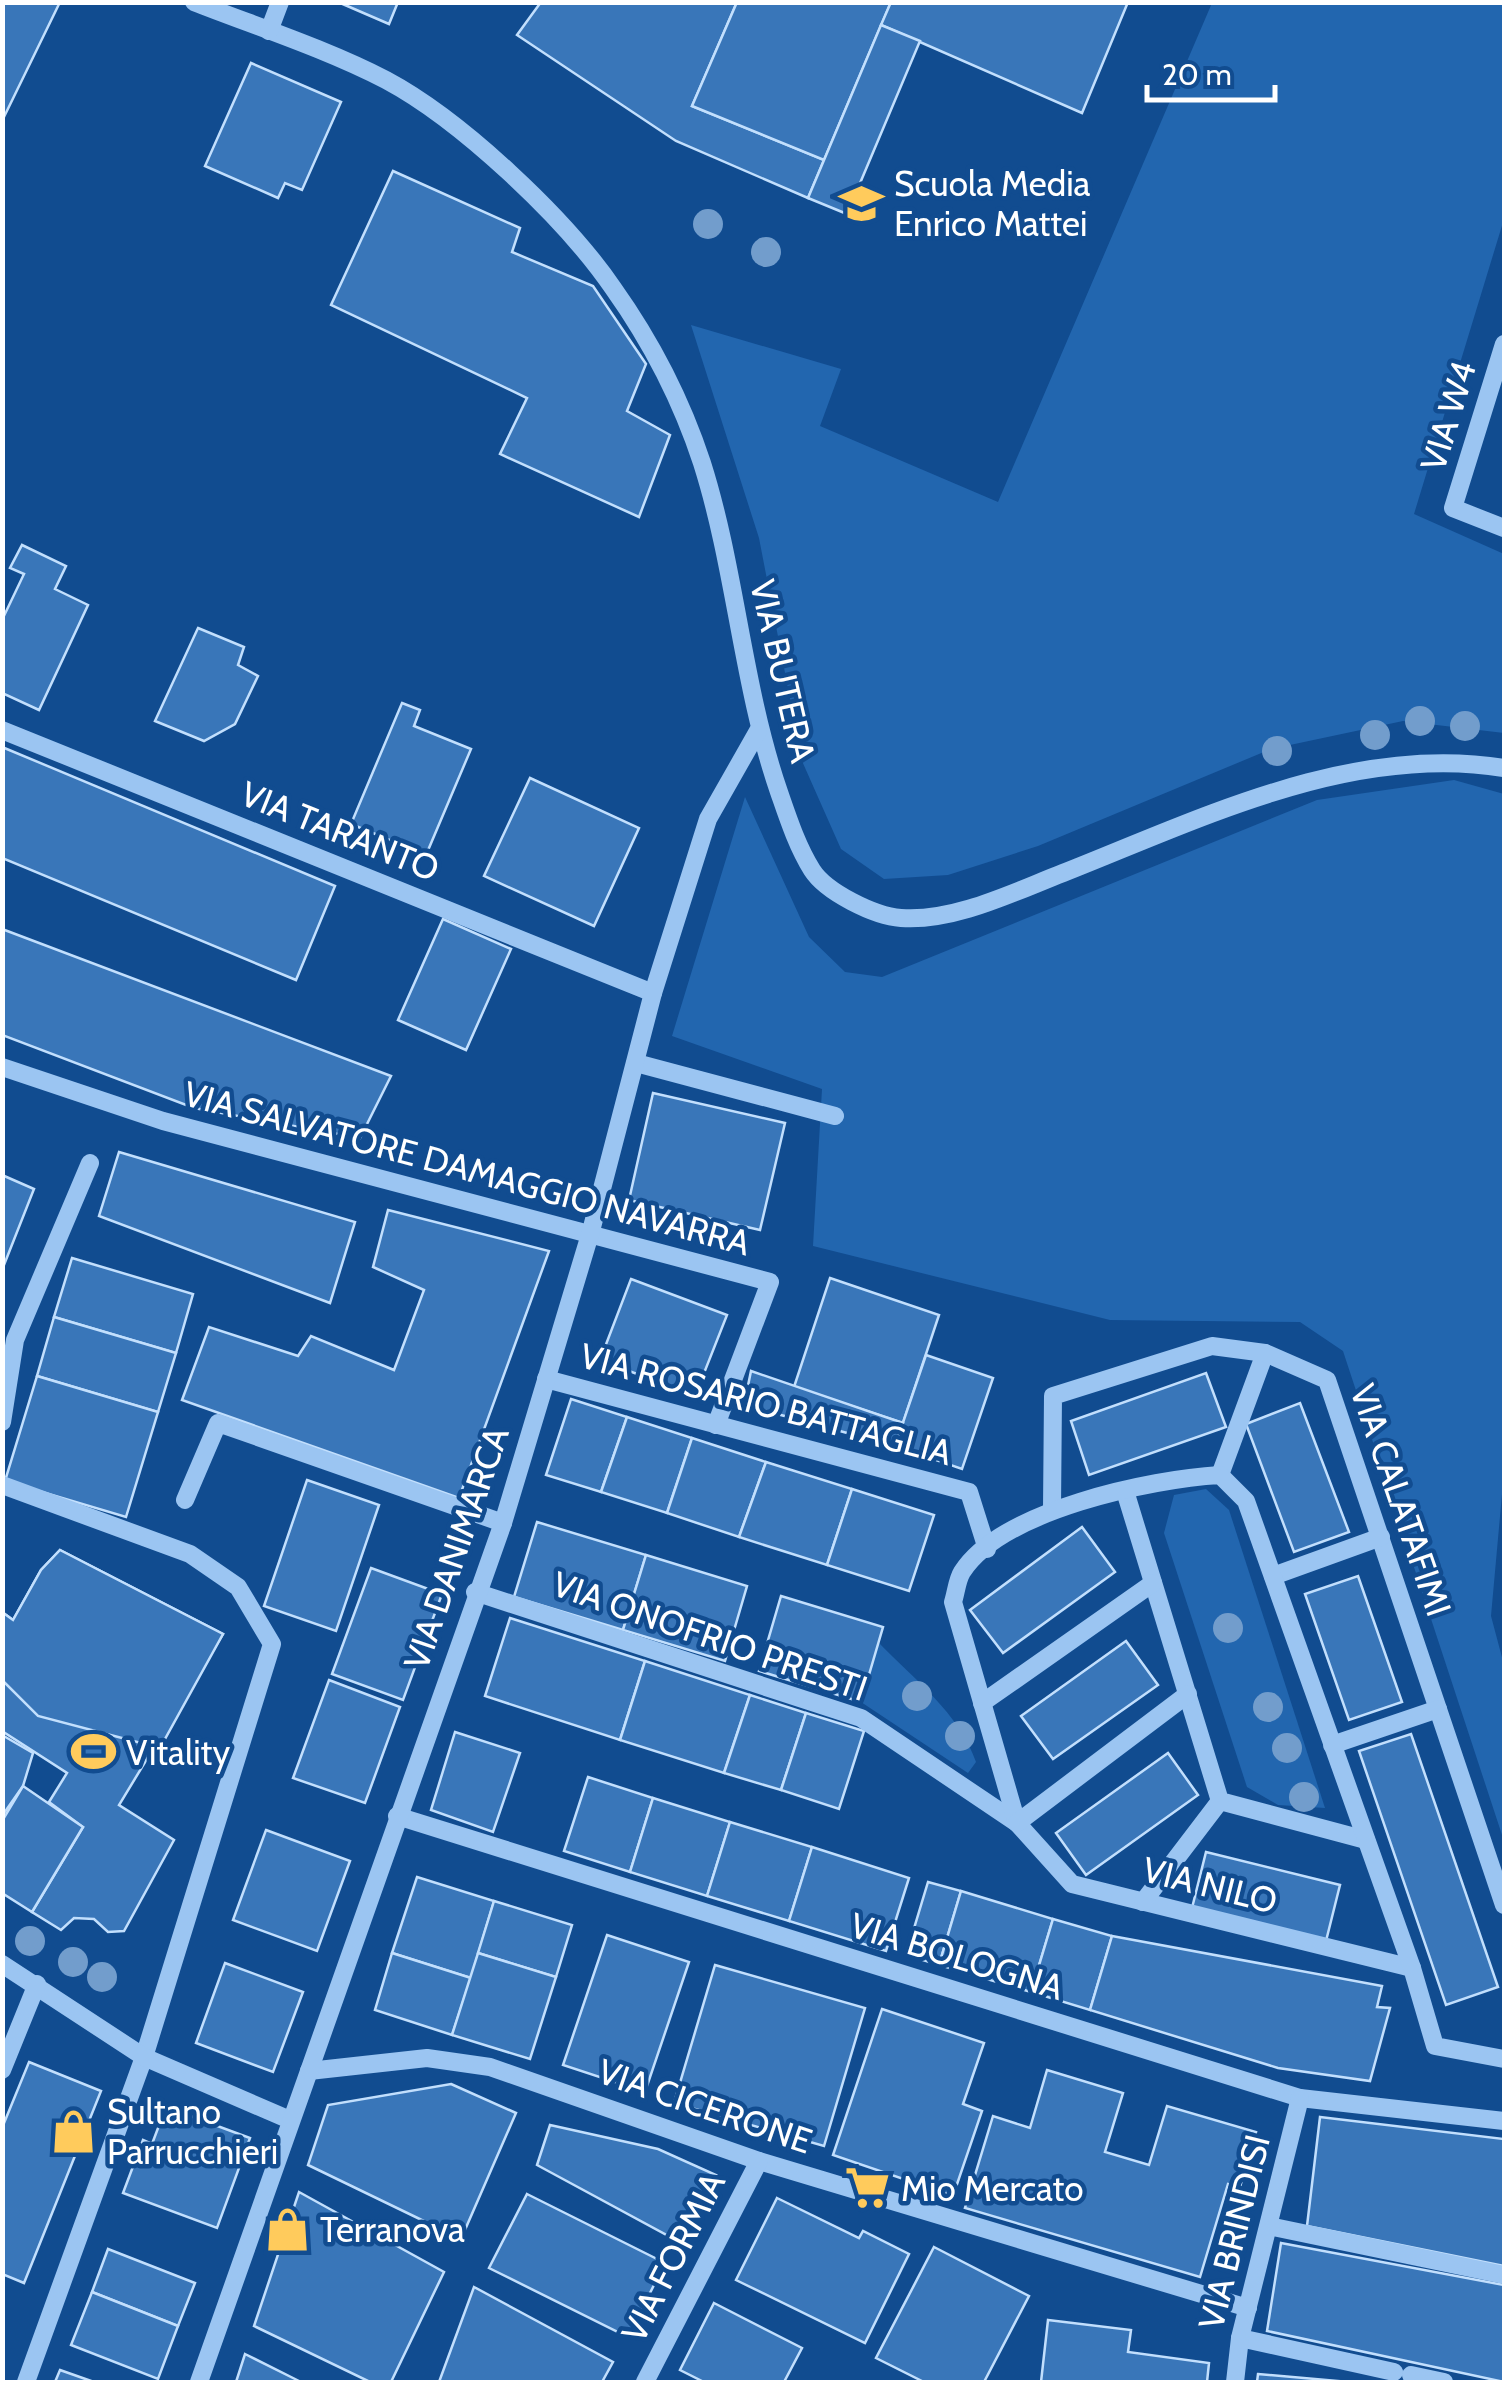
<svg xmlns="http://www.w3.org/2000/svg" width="1507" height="2385" font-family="Cabin,sans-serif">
<rect width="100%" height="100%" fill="#114c90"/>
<g fill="#2266af">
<polygon points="1212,3 1504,3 1504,219 1414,514 1504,554 1504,733 1403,721 1271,749 1038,846 948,875 884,879 841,849 802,761 759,538 691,325 841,369 820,426 998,502"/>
<polygon points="1454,780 1504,794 1504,1472 1491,1616 1504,1665 1504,1841 1343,1351 1300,1322 1110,1320 813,1246 822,1089 672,1036 745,797 809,937 845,972 882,977 1317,800"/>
<polygon points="1206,1489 1229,1510 1325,1808 1278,1805 1247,1787 1164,1533 1174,1495"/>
<path d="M879,1643C914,1679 959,1713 976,1762L968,1773L861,1702Z"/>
</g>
<g fill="#3976b9" stroke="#c2dffd" stroke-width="2.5">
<polygon points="2,2 60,2 2,121"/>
<polygon points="338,2 398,2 389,24"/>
<polygon points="541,2 737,2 692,106 824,160 808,198 676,141 517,35"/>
<polygon points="737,2 891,2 824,160 692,106"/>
<polygon points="891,2 1128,2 1082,113 881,25"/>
<polygon points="881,25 920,41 847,214 808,198"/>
<polygon points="251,63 341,102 302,190 285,183 278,198 205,166"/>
<polygon points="393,171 520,228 512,252 593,286 646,364 627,411 670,435 639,517 500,454 527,398 331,305"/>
<polygon points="22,545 66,566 55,589 88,605 39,710 2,693 2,620 24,574 10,568"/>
<polygon points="198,628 244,647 238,665 258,676 235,724 204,741 155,721"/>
<polygon points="402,703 420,710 414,726 471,749 426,855 351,824"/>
<polygon points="2,747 335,886 296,980 2,858"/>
<polygon points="530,778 639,828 594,926 484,876"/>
<polygon points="443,919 511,949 466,1050 398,1020"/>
<polygon points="2,929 391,1076 360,1138 194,1108 2,1035"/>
<polygon points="653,1093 785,1123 760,1230 629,1200"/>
<polygon points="119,1152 355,1222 330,1303 99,1216"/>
<polygon points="2,1175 34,1189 2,1270"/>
<polygon points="388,1210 549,1251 459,1498 182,1400 209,1327 298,1356 311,1336 394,1370 424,1290 373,1267"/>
<polygon points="72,1258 193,1294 176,1353 54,1317"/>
<polygon points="830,1278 939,1315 903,1423 794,1387"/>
<polygon points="631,1279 727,1315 695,1396 600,1360"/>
<polygon points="54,1317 176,1353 158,1412 37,1376"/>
<polygon points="926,1355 993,1378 962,1469 895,1446"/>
<polygon points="751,1371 903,1423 895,1446 744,1405"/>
<polygon points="1206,1373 1226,1427 1089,1475 1071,1421"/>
<polygon points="37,1376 158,1412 126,1517 5,1481"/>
<polygon points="571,1399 627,1417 601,1492 546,1475"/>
<polygon points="1300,1403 1349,1532 1294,1552 1246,1424"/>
<polygon points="627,1417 692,1438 667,1513 601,1492"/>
<polygon points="692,1438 766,1462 739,1537 667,1513"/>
<polygon points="766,1462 852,1489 827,1565 739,1537"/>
<polygon points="307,1480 379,1505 336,1631 264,1606"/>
<polygon points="852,1489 934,1515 909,1591 827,1565"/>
<polygon points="537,1522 646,1555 623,1630 514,1597"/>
<polygon points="1082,1527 1115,1572 1003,1653 970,1610"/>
<polygon points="60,1550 223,1634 119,1805 174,1840 124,1931 108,1932 94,1919 74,1918 61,1930 32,1912 83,1827 49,1802 67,1773 2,1731 2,1612 13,1620 41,1570"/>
<polygon points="60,1550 223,1634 160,1748 38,1716 2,1680 2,1612 13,1620 41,1570"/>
<polygon points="646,1555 747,1586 725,1661 623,1630"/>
<polygon points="371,1568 442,1594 403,1700 332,1674"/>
<polygon points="1358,1576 1402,1702 1349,1720 1305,1594"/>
<polygon points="781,1596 883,1627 861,1702 759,1671"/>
<polygon points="510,1618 645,1661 620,1740 485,1696"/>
<polygon points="1126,1641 1158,1685 1053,1759 1021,1716"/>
<polygon points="645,1661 750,1695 724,1773 620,1740"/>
<polygon points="329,1680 400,1707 365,1803 293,1778"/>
<polygon points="750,1695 806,1713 781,1790 724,1773"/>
<polygon points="806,1713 864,1731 839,1809 781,1790"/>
<polygon points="455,1732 520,1753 493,1832 431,1810"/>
<polygon points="1411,1734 1498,1987 1446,2005 1359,1751"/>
<polygon points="2,1735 33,1753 23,1786 2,1816"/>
<polygon points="1168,1753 1198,1795 1086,1875 1056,1833"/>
<polygon points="588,1777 653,1798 630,1872 564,1851"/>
<polygon points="23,1786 83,1827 32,1912 2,1893 2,1821"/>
<polygon points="653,1798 730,1822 707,1896 630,1872"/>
<polygon points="730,1822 812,1847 789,1921 707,1896"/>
<polygon points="266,1830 350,1861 317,1951 233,1920"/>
<polygon points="812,1847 909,1878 886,1951 789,1921"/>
<polygon points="1206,1852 1340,1885 1326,1941 1192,1908"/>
<polygon points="417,1877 494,1901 471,1978 392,1953"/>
<polygon points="928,1882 961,1891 939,1965 906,1955"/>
<polygon points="961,1891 1053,1919 1031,1992 939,1965"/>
<polygon points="494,1901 572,1925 556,1977 478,1953"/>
<polygon points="1053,1919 1112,1936 1090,2010 1031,1992"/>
<polygon points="607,1935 689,1962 645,2092 563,2065"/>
<polygon points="1112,1936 1382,1986 1377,2007 1390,2008 1370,2081 1278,2068 1090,2010"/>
<polygon points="392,1953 471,1978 452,2035 375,2010"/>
<polygon points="478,1953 556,1977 530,2059 452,2035"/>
<polygon points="225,1963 303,1992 273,2072 196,2043"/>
<polygon points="715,1965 865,2008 824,2146 674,2103"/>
<polygon points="882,2009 984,2043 963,2104 982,2111 953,2196 833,2155"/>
<polygon points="29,2062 101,2091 24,2283 2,2274 2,2128"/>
<polygon points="1047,2070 1123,2093 1105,2152 1149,2165 1167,2106 1256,2132 1240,2187 1228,2184 1200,2277 965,2208 993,2116 1030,2128"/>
<polygon points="451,2084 516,2113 461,2239 308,2165 328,2105"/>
<polygon points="166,2107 250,2138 217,2228 123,2193 143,2140 152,2144"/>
<polygon points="1320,2117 1504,2139 1504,2266 1307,2226"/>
<polygon points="550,2125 658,2149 716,2175 676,2240 537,2165"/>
<polygon points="299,2192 444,2272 391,2382 370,2382 254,2326"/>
<polygon points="527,2194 665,2263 628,2337 489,2268"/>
<polygon points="777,2198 859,2238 863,2231 909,2254 865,2343 736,2280"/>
<polygon points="1281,2243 1504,2285 1504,2382 1267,2331"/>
<polygon points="934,2247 1029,2296 984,2382 924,2382 876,2358"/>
<polygon points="108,2249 195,2283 178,2326 92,2292"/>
<polygon points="474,2287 613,2362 602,2382 439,2382"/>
<polygon points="92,2292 178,2326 158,2379 71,2345"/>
<polygon points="714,2303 802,2348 784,2382 704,2382 680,2370"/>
<polygon points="1048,2320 1131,2330 1128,2352 1209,2363 1207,2382 1041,2382"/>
<polygon points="245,2354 301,2382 236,2382"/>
<polygon points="60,2370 94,2382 55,2382"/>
<polygon points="1258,2374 1349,2382 1257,2382"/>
</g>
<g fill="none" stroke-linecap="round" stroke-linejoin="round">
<g stroke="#9bc5f2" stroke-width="18">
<path d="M194,2C258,27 326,49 386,80C461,120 565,218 613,288C650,340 682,402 702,463C736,570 742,685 779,792C788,818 797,846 812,870C826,892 874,916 901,918C954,922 1014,892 1063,873C1200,819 1352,743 1504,768"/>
<polyline points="269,31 280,2"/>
<polyline points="1504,344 1453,508 1504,528"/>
<polyline points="2,730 653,993"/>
<polyline points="636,1063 835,1116"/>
<polyline points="2,1067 163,1121 770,1282 716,1425"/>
<polyline points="546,1379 969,1492 987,1549"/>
<polyline points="2,1422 15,1340 90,1163"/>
<polyline points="1220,1475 1265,1353"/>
<polyline points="2,1485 190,1554 238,1587 272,1644 144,2057 26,2382"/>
<polyline points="1125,1491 1220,1801 1366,1840"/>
<polyline points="185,1500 218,1423 503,1523"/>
<polyline points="1052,1508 1053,1396 1212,1346 1265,1353 1327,1380 1504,1905"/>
<polyline points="1273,1576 1381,1537"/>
<polyline points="475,1592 861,1718 1017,1823 1072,1884 1412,1968"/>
<polyline points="982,1703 1153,1583"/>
<polyline points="1332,1745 1438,1709"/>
<polyline points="397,1816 1300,2098 1504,2121"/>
<path d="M1017,1823L953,1602C956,1593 957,1580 962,1572C1002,1510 1151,1479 1220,1475L1246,1501L1412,1968L1435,2046L1504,2059"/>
<polyline points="1017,1823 1188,1694"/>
<polyline points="1143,1902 1220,1801"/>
<polyline points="2,1964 144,2057 290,2120"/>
<polyline points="2,2070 37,1984"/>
<polyline points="309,2071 427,2058 490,2067 759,2161 1248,2308"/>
<polyline points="1269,2226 1504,2275"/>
<polyline points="1240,2338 1394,2372"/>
<polyline points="1411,2375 1444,2382"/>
<polyline points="199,2382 503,1523 591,1231 653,993 708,819 758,731"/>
<polyline points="645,2382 759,2161"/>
<polyline points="1235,2382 1240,2338 1300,2098"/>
</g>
</g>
<g fill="#729dcc">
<circle cx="708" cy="224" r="15"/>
<circle cx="766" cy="252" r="15"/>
<circle cx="1420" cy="721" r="15"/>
<circle cx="1465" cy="726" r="15"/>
<circle cx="1375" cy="735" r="15"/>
<circle cx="1277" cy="751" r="15"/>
<circle cx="1228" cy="1628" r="15"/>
<circle cx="917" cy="1696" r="15"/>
<circle cx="1268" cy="1707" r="15"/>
<circle cx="960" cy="1736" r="15"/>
<circle cx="1287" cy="1748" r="15"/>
<circle cx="1304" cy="1797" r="15"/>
<circle cx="30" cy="1941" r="15"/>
<circle cx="73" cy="1962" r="15"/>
<circle cx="102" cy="1977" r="15"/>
</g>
<defs>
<symbol id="school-bare" viewBox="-9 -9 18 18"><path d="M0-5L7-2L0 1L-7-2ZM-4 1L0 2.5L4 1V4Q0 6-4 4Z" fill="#ffcb5c" stroke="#114c90" stroke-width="2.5" paint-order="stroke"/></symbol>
<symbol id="stadium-bare" viewBox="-9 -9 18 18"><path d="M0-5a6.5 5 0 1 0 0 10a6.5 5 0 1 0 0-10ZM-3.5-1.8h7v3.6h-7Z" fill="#ffcb5c" stroke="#114c90" stroke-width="2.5" paint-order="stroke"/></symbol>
<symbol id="shop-bare" viewBox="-9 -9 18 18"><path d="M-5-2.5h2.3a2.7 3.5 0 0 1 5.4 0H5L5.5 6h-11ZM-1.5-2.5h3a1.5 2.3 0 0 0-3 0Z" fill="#ffcb5c" stroke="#114c90" stroke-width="2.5" paint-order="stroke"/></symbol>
<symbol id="supermarket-bare" viewBox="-9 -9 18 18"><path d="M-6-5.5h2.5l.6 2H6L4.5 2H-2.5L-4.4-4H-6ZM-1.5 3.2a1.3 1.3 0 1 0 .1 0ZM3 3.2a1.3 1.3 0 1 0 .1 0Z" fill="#ffcb5c" stroke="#114c90" stroke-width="2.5" paint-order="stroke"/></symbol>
</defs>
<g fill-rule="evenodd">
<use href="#school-bare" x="830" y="172" width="63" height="63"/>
<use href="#stadium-bare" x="62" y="1720" width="63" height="63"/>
<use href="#shop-bare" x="42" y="2100" width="63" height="63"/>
<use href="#supermarket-bare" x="836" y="2156" width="63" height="63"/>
<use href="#shop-bare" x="256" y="2198" width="63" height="63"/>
</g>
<g text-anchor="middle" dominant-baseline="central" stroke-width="9" stroke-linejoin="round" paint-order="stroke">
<g font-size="35" fill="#fff" stroke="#114c90" text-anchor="start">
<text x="894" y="183">Scuola Media<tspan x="894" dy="40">Enrico Mattei</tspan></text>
<text x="126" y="1752">Vitality</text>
<text x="107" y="2111">Sultano<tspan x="107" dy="40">Parrucchieri</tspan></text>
<text x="901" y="2188">Mio Mercato</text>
<text x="320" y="2229">Terranova</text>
</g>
<g font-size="35" fill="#fff" stroke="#114c90">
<text transform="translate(1448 416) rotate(-73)">VIA W4</text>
<text transform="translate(783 671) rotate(77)">VIA BUTERA</text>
<text transform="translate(340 831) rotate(22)">VIA TARANTO</text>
<text transform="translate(467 1168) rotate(15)">VIA SALVATORE DAMAGGIO NAVARRA</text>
<text transform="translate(766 1404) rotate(15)">VIA ROSARIO BATTAGLIA</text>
<text transform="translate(1401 1500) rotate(71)">VIA CALATAFIMI</text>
<text transform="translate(456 1548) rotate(-71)">VIA DANIMARCA</text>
<text transform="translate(710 1636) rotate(19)">VIA ONOFRIO PRESTI</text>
<text transform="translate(1210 1885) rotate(14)">VIA NILO</text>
<text transform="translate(957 1956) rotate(17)">VIA BOLOGNA</text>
<text transform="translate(705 2106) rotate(19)">VIA CICERONE</text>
<text transform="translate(1234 2232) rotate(-76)">VIA BRINDISI</text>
<text transform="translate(673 2257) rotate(-63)">VIA FORMIA</text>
</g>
</g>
<rect width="1507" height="2385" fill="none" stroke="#ffffff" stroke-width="10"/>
<path d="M1147 85v15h128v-15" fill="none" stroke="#ffffff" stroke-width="5"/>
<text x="1162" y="85" font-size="30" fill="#ffffff" stroke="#114c90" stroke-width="8" paint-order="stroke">20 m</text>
</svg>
